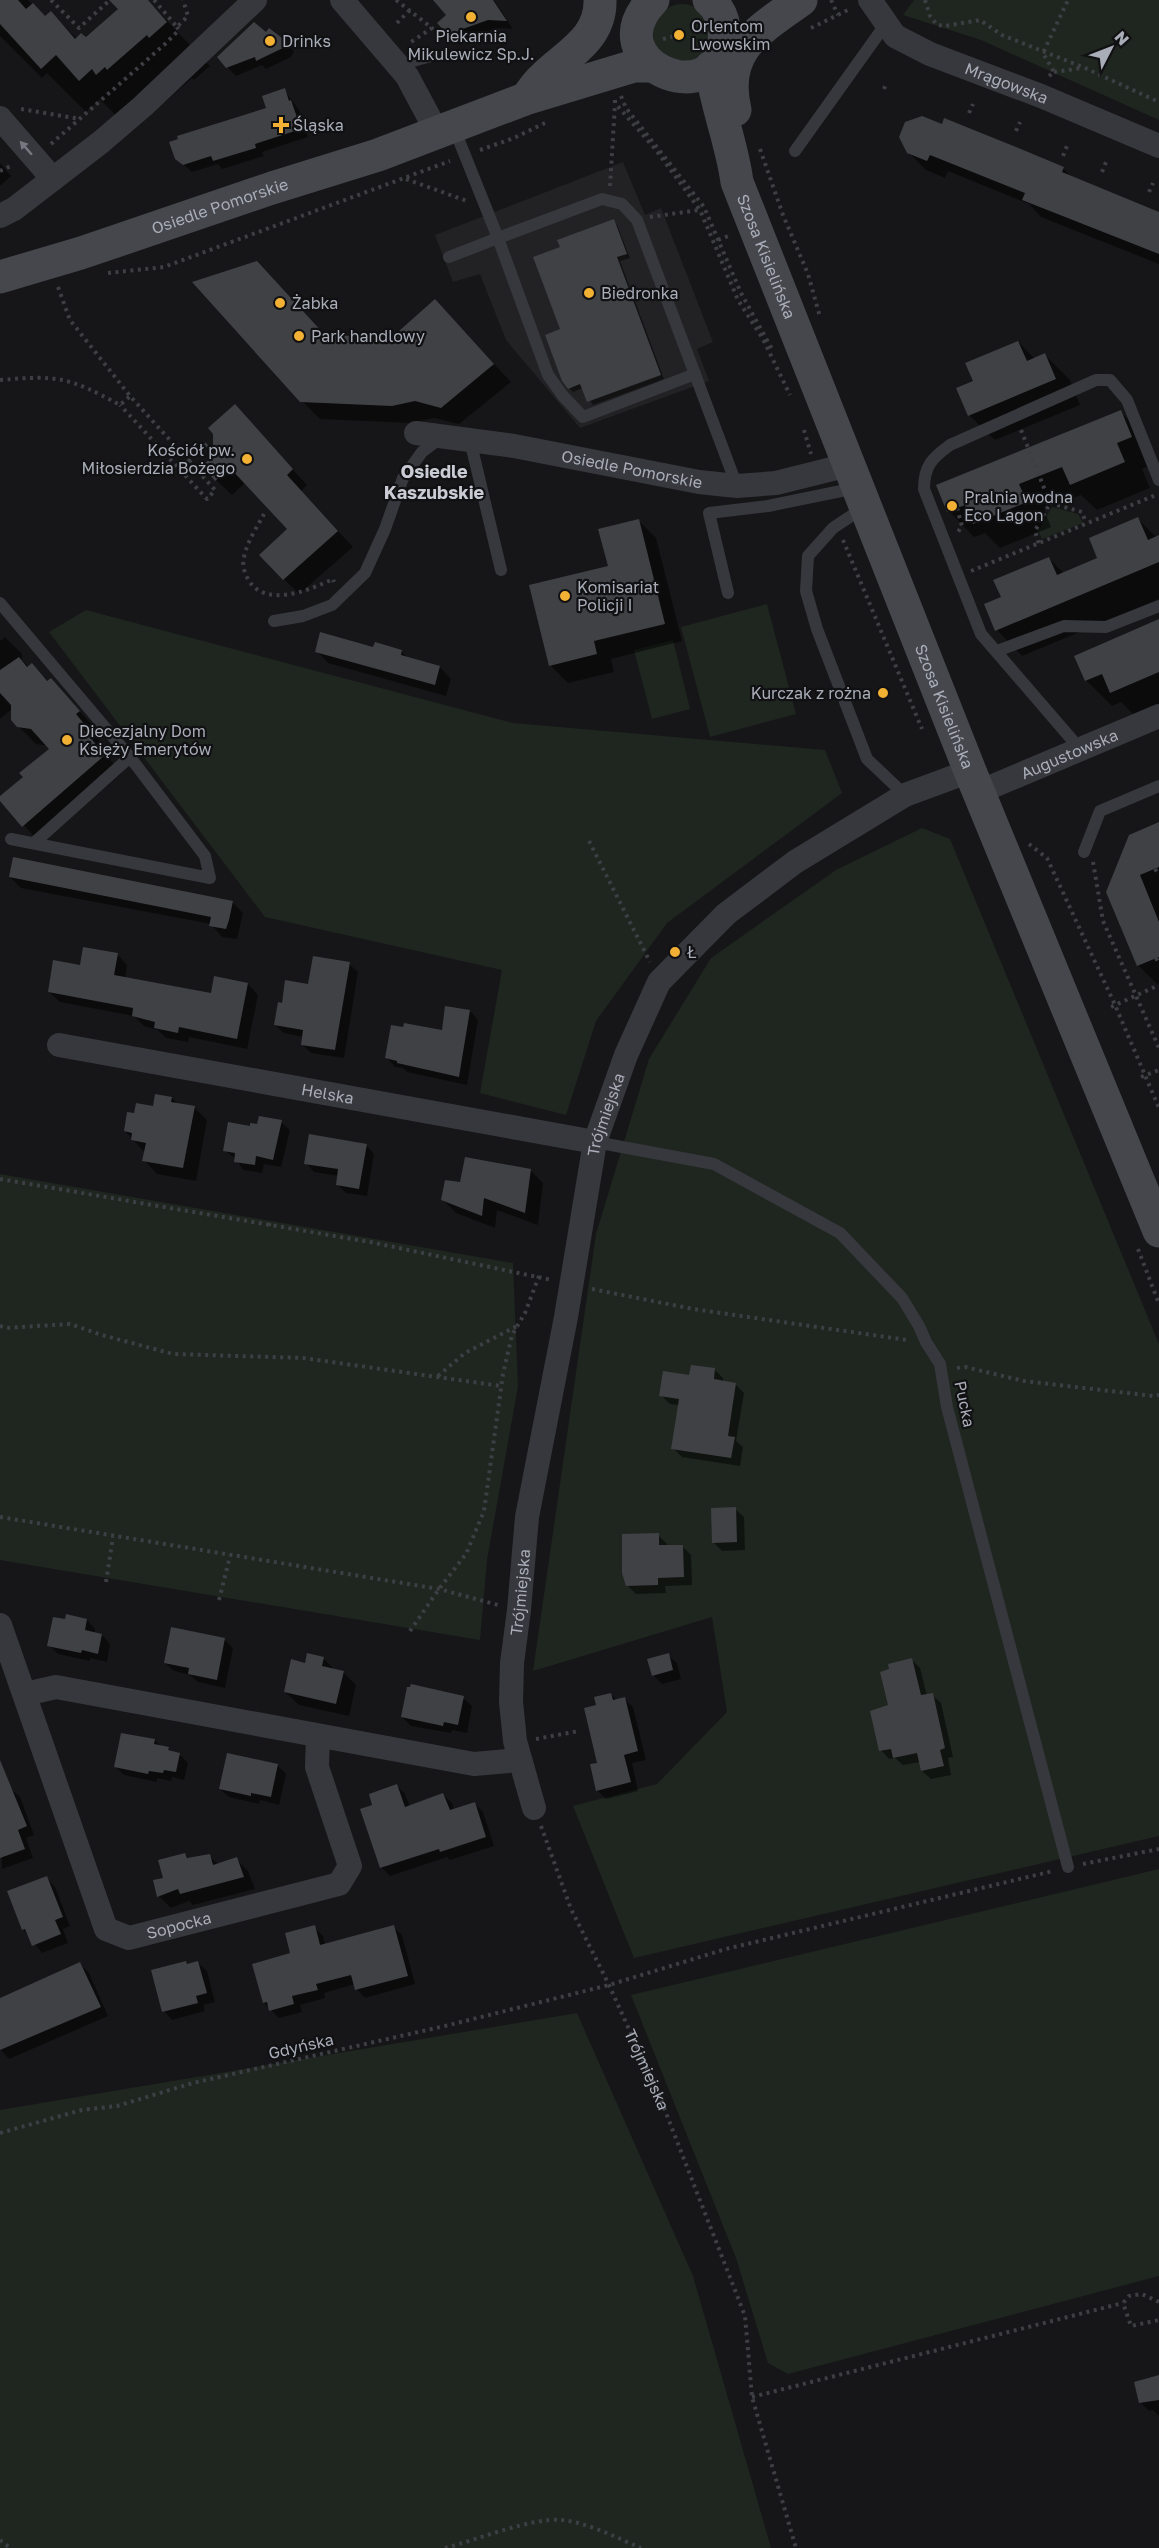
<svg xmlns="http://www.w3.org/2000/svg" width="1159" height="2548" font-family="'Golos Text',sans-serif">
<rect width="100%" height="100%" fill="#161618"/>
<polygon fill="#222225" points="623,162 645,215 661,208 713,342 697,349 709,381 580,428 506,340 480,274 453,282 435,235"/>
<g fill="#1e261f">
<polygon points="914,0 1159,0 1159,120 981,40 903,15"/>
<circle cx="682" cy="33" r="29"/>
<polygon points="1052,507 1078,514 1083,523 1042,539 1038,531"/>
<polygon points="767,604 796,714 710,737 681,627"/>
<polygon points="86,610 513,723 825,750 842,793 667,923 596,1021 566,1115 480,1093 502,970 265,917 49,632"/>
<polygon points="673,640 690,709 652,719 634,650"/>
<polygon points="922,828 950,839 1159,1344 1159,1836 634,1958 573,1806 657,1784 727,1712 712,1617 533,1671 596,1234 649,1059 711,958 836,870"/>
<polygon points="0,1174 513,1263 518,1386 487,1560 480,1640 0,1560"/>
<polygon points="1159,1869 1159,2276 788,2374 768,2363 736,2258 631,1995"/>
<polygon points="577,2013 693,2276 771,2548 0,2548 0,2110"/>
</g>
<g fill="#0007">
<polygon points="0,0 28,0 46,18 51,13 77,39 86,39 135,0 147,0 210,66 194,80 192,78 152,113 124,124 100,99 86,112 47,73 42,78 0,36"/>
<polygon points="435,0 494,0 513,29 497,28 468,38 460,45 452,37 448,15"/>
<polygon points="266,34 285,42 294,51 291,57 266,69 262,65 236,76 227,67"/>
<polygon points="284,90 299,110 308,137 262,152 264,156 222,169 218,164 192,172 176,158 268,109"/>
<polygon points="908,152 1063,168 1073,179 1159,214 1159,264 1041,217 1029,204 948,171 945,178 926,170"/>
<polygon points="0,163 11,176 0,186"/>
<polygon points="613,221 617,225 630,258 620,261 664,379 593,405 583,388 573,392 569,388 562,330 562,248"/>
<polygon points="435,301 511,382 459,424 434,418 410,423 320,419 301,400 325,336 391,340"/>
<polygon points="1018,342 1035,359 1045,355 1070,380 1080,405 995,440 969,415 975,382"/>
<polygon points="1120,412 1146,437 1156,463 1142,469 1150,488 1097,510 1081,495 1044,510 1051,527 1000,548 985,533 974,537 949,511 938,486"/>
<polygon points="250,422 307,485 301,491 353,547 299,594 284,579 289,530 246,482 232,495 216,480"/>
<polygon points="1138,519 1157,538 1159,537 1159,599 1022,656 997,630 1003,598 1049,558 1064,574 1099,559"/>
<polygon points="639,521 656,538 682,641 611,659 614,672 568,683 550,665"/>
<polygon points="1159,621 1159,708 1137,718 1121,702 1112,706 1086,680"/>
<polygon points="5,637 22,654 22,660 29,667 32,665 48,682 51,680 96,729 92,732 102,743 98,746 122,773 41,844 0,799 51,749 48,746 36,744 18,726 12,709 0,719 0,641"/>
<polygon points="374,649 401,651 408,658 440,667 451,679 446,696 328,663 317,651"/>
<polygon points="1159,824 1159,986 1138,965 1108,892"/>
<polygon points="10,877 232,902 243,913 237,939 222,937 211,924 21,888"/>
<polygon points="117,954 127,965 125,979 212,995 248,984 258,995 247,1049 189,1037 188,1042 166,1038 158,1030 144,1026 134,1016 60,1002 49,992 81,967"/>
<polygon points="349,964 358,972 344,1058 311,1053 302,1044 304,1037 284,1033 275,1025 283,1005 309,986"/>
<polygon points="470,1011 478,1020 467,1085 407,1072 403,1068 395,1067 387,1058 443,1031"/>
<polygon points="172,1098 178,1104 194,1107 207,1120 196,1181 157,1174 144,1160 145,1153 125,1131 135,1115"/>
<polygon points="281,1122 290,1130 281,1167 264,1164 262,1173 243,1170 236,1159 224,1150 251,1127"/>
<polygon points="366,1145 374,1154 367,1196 346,1193 337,1184 339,1176 314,1172 306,1163"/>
<polygon points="530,1170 543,1183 538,1225 497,1210 495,1228 456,1213 443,1200 462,1184"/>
<polygon points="715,1370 723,1378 723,1382 735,1384 744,1393 736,1441 743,1447 740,1466 682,1457 673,1448 680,1405 670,1404 661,1395 691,1377"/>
<polygon points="735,1509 744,1517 745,1550 722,1551 713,1542"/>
<polygon points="658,1535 667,1544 667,1547 683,1547 691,1555 692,1585 665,1586 666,1593 636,1594 627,1585"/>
<polygon points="87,1620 95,1629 94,1634 102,1635 110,1644 107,1662 90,1658 90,1661 58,1654 49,1645"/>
<polygon points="224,1639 233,1648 225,1688 198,1682 190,1675 174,1671 165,1663"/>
<polygon points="668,1655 677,1663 681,1679 662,1684 653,1675"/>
<polygon points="323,1658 335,1670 343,1672 356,1685 349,1716 299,1705 285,1692 306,1664"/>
<polygon points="912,1660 920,1668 927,1696 932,1695 941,1703 953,1757 948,1758 951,1775 931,1779 922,1771 920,1762 903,1765 895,1758 889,1759 881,1750 890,1706"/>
<polygon points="611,1694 617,1700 624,1699 633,1707 646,1760 632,1763 638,1791 606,1799 597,1790 598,1706"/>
<polygon points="463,1698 472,1706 467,1733 452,1730 451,1733 411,1726 402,1717"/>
<polygon points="155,1740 161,1747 179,1754 188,1763 184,1780 172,1777 171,1781 157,1778 157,1782 124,1775 115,1766"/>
<polygon points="277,1765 286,1774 279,1805 260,1800 259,1804 229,1797 220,1789"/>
<polygon points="397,1786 405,1794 410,1807 443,1795 452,1803 454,1810 474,1803 483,1812 494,1846 450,1860 447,1857 390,1876 382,1868 362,1810 374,1806"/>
<polygon points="11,1789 20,1797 34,1835 26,1838 33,1858 2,1869 0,1793"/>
<polygon points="185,1854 190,1859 209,1856 219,1865 236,1859 248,1871 255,1889 193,1905 189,1901 171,1908 159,1896 164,1879"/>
<polygon points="47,1878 55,1887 70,1926 63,1929 68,1943 42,1953 23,1929"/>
<polygon points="314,1927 323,1936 325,1945 393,1927 402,1935 415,1984 365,1998 357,1989 355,1984 324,1993 325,1998 300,2005 302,2012 279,2018 264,2003 292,1954"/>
<polygon points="186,1962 189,1965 198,1963 207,1971 215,2002 203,2005 205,2011 172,2020 164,2011"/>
<polygon points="80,1964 89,1973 108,2016 9,2059 0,2049 0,1998"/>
<polygon points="1159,2376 1159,2416 1153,2410 1149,2411 1140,2402"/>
</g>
<g fill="#404145">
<polygon points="0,0 18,0 26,9 33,3 45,16 51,11 75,39 81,33 86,37 118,9 109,0 148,0 167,22 149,38 147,35 107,70 105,67 96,75 92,69 79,81 56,55 41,69 0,24"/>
<polygon points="433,0 493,0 507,21 488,20 460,30 451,38 437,23 446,15"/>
<polygon points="254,22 266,32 269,28 286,41 283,48 256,61 255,57 226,68 217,57"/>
<polygon points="285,88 289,101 291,100 301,129 255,144 256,148 213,161 211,156 183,165 175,159 169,142 178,139 177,136 266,108 262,96"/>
<polygon points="922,116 942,124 944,118 1016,147 1064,167 1062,172 1159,212 1159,254 1022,200 1025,193 930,155 927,161 907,153 899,137 905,122"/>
<polygon points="614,219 627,254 617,257 661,375 587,402 580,384 568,389 562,381 545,335 560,329 533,257 560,247 557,240"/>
<polygon points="257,261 324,334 390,339 435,299 494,364 441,408 415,401 392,406 300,402 192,282"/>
<polygon points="1018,341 1027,361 1045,353 1056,379 968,416 956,388 973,381 965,363"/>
<polygon points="235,404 293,469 287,475 338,531 283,580 259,555 287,529 230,468 215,481 202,466 218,451 213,446 213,434 208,428"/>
<polygon points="1121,410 1132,437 1117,443 1125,462 1070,485 1062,467 1019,484 1027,502 973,524 965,505 947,512 936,485"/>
<polygon points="1138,517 1148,540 1159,535 1159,562 995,631 984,604 1001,597 993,580 1049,557 1057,575 1097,558 1089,538"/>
<polygon points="639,519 665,624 594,641 597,654 549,666 529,585 608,566 598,529"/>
<polygon points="1159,619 1159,672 1110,693 1102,674 1085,681 1074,656"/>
<polygon points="320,632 373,647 375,642 402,650 401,655 440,666 435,685 315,652"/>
<polygon points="19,657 27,667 32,663 47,681 51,678 80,711 76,714 85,725 82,728 105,755 22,827 0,801 0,796 23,777 19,773 49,749 31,729 17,727 11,720 11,705 0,693 0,670"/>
<polygon points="1159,822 1159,867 1140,875 1159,922 1159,957 1137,966 1106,892 1129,835"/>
<polygon points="13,857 233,901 229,920 226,929 209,926 211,917 9,877"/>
<polygon points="83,947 118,953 114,975 211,993 214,976 248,983 237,1039 179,1027 178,1033 154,1028 155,1022 132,1016 133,1008 48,992 53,960 80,965"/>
<polygon points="313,956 350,962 335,1050 301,1045 303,1030 274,1025 278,1002 282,1003 285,980 308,984"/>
<polygon points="445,1006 470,1010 459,1077 397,1063 397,1061 385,1058 391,1025 403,1027 404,1023 442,1030"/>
<polygon points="155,1094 172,1097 171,1102 195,1106 183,1168 142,1161 146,1143 131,1140 132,1133 124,1131 127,1112 134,1113 136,1103 153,1106"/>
<polygon points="259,1116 282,1120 273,1160 256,1156 255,1165 234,1162 235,1153 223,1151 228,1122 250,1126 250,1123 257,1124"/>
<polygon points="309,1134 367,1144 359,1189 336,1185 338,1169 304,1164"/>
<polygon points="465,1157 531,1169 525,1213 484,1198 482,1216 441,1200 445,1180 460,1182"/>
<polygon points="691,1365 715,1368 714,1379 736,1383 728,1436 735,1437 731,1458 671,1449 679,1399 659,1396 663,1371 689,1375"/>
<polygon points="736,1507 737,1542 712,1543 711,1508"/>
<polygon points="659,1533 659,1545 683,1545 684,1577 658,1578 658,1585 626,1586 622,1573 622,1534"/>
<polygon points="66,1614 87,1619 85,1630 102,1634 98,1654 82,1650 81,1653 47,1646 53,1617 65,1619"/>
<polygon points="171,1627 225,1638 217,1680 188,1674 189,1668 164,1663"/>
<polygon points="307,1653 324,1657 322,1666 344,1671 336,1704 284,1692 291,1659 305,1663"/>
<polygon points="669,1653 673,1670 652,1676 647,1659"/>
<polygon points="912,1658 921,1695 933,1693 945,1748 940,1750 944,1766 921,1771 917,1753 893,1758 891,1749 879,1751 870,1711 888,1705 880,1672 889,1669 888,1664"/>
<polygon points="411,1684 464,1696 458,1725 444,1722 443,1726 401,1717 407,1687 410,1687"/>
<polygon points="611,1693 613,1700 625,1697 638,1751 624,1755 631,1782 596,1791 590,1764 597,1763 584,1708 596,1705 594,1697"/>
<polygon points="121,1733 155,1739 154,1744 169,1747 168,1750 180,1753 176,1772 164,1770 163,1773 149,1771 148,1774 114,1767"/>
<polygon points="227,1753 278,1764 271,1797 251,1793 251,1796 219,1789"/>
<polygon points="0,1760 27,1826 18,1830 25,1849 0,1858"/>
<polygon points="397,1784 405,1807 443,1793 450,1810 475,1802 486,1837 440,1852 439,1849 380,1868 360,1809 372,1805 369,1794"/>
<polygon points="185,1853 187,1858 210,1854 213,1865 237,1857 244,1877 180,1894 178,1889 157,1897 153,1880 163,1878 158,1860"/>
<polygon points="47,1876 63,1917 55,1920 61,1934 32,1946 25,1929 22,1930 7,1891"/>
<polygon points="315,1925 320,1945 394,1925 408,1976 355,1990 351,1975 316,1984 318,1990 292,1996 294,2004 269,2011 267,2002 263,2003 252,1964 290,1953 285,1933"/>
<polygon points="186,1961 187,1964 198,1961 207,1993 196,1996 198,2003 162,2012 151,1970"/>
<polygon points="80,1962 101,2007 0,2050 0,1998"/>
<polygon points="1159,2375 1159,2400 1139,2403 1134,2382"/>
</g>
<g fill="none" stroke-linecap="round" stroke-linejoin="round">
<g stroke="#3d3f44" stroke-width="4" stroke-dasharray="3 4.5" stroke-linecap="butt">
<polyline points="51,0 79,28 110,0"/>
<polyline points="154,0 177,27 188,16 183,0"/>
<polyline points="396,0 432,28 408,44"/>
<polyline points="831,0 838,15"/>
<polyline points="925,0 930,16 937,25 945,26 980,20 1002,35 1085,68 1159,102"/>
<polyline points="397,23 410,10"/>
<polyline points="811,28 850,9"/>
<polyline points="663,39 676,36"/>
<polyline points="1054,72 1082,68"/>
<polyline points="1049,76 1054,72 1043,53 1068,0"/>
<polyline points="884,89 886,84"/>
<polyline points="621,96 626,108 704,207 741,293 773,351"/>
<polyline points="615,100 615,103 656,150 700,210 738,300 763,339 790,395"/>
<polyline points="21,109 80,119"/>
<polyline points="969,113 973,104"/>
<polyline points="1016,131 1020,122"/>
<polyline points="51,144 164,45 179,30 177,27"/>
<polyline points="760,149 783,215 808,274 820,317"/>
<polyline points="480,150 514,138 545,123"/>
<polyline points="1063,156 1067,146"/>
<polyline points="0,171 13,165"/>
<polyline points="1102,172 1106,162"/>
<polyline points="406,179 467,201"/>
<polyline points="610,186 615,104"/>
<polyline points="1149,192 1153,183"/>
<polyline points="650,217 699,210"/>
<polyline points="718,240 731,235"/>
<polyline points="108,273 164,267 450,161"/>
<polyline points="58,287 70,320 130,396 215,490 207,499 120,405"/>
<path d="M0,380C59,375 68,377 120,405L130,396"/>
<polyline points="804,430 811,454"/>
<polyline points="1021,430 1050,503 1035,531 1039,544"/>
<polyline points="189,462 207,444"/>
<polyline points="1050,503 1082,512 1086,523"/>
<polyline points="957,508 962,526 958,532"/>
<path d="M264,514C257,527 247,542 244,557C242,564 244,572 248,579C264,609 310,590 333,579L334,582"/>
<polyline points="843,540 922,729"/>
<polyline points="971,571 1156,495"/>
<polyline points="589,841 650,962"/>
<polyline points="1029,844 1047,858 1115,1005 1159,1108"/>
<polyline points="1093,862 1103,921 1159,1048"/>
<polyline points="1155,869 1159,875"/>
<polyline points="1156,958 1159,964"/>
<polyline points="1111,1007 1159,985"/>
<polyline points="1141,1077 1159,1070"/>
<polyline points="0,1179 370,1242 552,1280"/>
<polyline points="269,1226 269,1219"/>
<polyline points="1138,1249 1159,1304"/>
<polyline points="592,1289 693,1309 907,1340"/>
<polyline points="0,1326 6,1328 70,1324 102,1335 173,1354 303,1358 501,1386"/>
<polyline points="957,1368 965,1367 1024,1381 1153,1396 1159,1395"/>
<polyline points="438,1376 465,1353 517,1326"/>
<polyline points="0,1517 439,1589 498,1605"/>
<polyline points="106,1582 113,1537"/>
<polyline points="219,1600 230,1556"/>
<polyline points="410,1631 439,1589 466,1554 484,1511 503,1374 512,1335 525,1313 539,1276"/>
<polyline points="536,1739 579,1731"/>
<path id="s1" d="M541,1826L571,1909L609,1985L661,2100L745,2316L752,2397L796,2548"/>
<polyline points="1083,1864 1159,1849"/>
<polyline points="0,2133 82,2110 117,2106 193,2083 445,2026 609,1985 726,1949 1053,1871"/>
<polyline points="1159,2302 1142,2294 1129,2296 1123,2303 1131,2326 1159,2320"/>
<polyline points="752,2397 1123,2303"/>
<polyline points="0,2540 10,2548"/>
<path d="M445,2548C477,2540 532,2517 562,2520C589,2523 617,2538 641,2548"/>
</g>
<g stroke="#37383d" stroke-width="12">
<polyline points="401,67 413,61 431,56"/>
<polyline points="454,128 498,238 602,199 622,204 637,220 737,486"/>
<polyline points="795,151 885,25"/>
<polyline points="449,257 498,238 548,375 563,396 583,417 695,374"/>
<polyline points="470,440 501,570"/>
<polyline points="863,508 833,528 808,556 806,591 817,629 867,759 905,795"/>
<polyline points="728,593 709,513 768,506 856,488"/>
<polyline points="0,603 130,757 205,856 210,878 11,839"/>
<polyline points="274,621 303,616 332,605 365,573 385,529 403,478 422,452 442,437"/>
<polyline points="997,651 1064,626 1106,627 1159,606"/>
<path d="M1080,749L981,634L924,489C924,466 932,458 950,445L1096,380H1110L1127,400L1159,480"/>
<polyline points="34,843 130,757"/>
<polyline points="1084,852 1100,811 1159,786"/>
<polyline points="595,1142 714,1164 840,1233 902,1298 919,1326 926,1342 940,1364 947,1407 1068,1867"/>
</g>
<g stroke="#37383d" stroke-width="24">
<polyline points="342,0 407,76 438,134"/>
<path id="s2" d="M870,0L895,36L930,54L1041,96L1159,146"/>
<polyline points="0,118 53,179"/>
<polyline points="0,216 14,209 101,142 143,106 255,0"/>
<path id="s3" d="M416,433L514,446L699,482L737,486L776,483L848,465"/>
<path id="s4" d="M979,792L1159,716"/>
<path id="s5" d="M59,1045L595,1142"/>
<path id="s6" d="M0,1625L106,1929L129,1938L339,1884L350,1866L317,1767L318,1736"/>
<polyline points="25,1694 56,1687 474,1764 520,1760"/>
<path id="s7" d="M534,1808L515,1741L511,1702L512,1663L519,1610L527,1517L566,1317L595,1142L626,1055L659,982L726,914L795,862L905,795L970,771"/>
</g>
<g stroke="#45474d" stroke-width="33">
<path d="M653,0C593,62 714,114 724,42C726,25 722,11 709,0"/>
<path id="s8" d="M711,67C716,106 732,143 737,182L970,771L1159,1231"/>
<path d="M527,98C532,90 538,82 545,76C569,53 601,38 600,0"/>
<path d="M735,110C721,50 758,31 801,0"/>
<path id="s9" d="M0,277L81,253L272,188L378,155L525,99L634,66H651"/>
</g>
</g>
<defs><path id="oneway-solid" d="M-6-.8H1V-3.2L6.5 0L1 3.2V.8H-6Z" transform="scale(1.5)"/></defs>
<use fill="#757881" href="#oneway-solid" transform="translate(26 148) rotate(-131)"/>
<g fill="#f2b134" stroke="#111113" stroke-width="2">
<circle cx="471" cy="17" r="6"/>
<circle cx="679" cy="35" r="6"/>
<circle cx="270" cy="41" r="6"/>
<path d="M278 116h6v6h6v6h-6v6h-6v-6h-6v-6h6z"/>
<circle cx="589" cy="293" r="6"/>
<circle cx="280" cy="303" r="6"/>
<circle cx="299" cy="336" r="6"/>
<circle cx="247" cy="459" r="6"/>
<circle cx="952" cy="506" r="6"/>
<circle cx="565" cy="596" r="6"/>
<circle cx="883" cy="693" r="6"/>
<circle cx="67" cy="740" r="6"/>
<circle cx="675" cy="952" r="6"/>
</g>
<g text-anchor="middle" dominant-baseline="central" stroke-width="4.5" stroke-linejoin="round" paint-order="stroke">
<g font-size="16" fill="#a8adb8" stroke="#111113" text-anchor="start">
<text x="691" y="26">Orlentom<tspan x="691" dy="18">Lwowskim</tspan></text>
<text x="471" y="36" text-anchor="middle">Piekarnia<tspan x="471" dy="18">Mikulewicz Sp.J.</tspan></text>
<text x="282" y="41">Drinks</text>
<text x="293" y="125">Śląska</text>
<text x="601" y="293">Biedronka</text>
<text x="292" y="303">Żabka</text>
<text x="311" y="336">Park handlowy</text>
<text x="235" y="450" text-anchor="end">Kościół pw.<tspan x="235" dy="18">Miłosierdzia Bożego</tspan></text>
<text x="964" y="497">Pralnia wodna<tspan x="964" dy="18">Eco Lagon</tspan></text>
<text x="577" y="587">Komisariat<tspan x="577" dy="18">Policji I</tspan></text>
<text x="871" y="693" text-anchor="end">Kurczak z rożna</text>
<text x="79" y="731">Diecezjalny Dom<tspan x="79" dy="18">Księży Emerytów</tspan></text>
<text x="687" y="952">Ł</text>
</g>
<g font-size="16" fill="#a8adb8" stroke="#111113">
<text stroke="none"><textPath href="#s2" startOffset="165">Mrągowska</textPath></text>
<text stroke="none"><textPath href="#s9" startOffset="231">Osiedle Pomorskie</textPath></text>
<text stroke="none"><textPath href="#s8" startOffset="198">Szosa Kisielińska</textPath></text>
<text stroke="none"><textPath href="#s3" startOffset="219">Osiedle Pomorskie</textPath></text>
<text stroke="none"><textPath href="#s8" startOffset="682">Szosa Kisielińska</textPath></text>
<text stroke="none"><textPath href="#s4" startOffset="98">Augustowska</textPath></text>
<text stroke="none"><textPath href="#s5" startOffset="273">Helska</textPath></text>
<text stroke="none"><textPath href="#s7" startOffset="705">Trójmiejska</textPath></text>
<text transform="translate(965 1404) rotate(78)">Pucka</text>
<text stroke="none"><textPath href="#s7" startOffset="219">Trójmiejska</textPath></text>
<text stroke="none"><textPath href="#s6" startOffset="398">Sopocka</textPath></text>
<text transform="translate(301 2046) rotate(-13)">Gdyńska</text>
<text stroke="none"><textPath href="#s1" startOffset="266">Trójmiejska</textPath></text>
</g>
<g font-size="18" font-weight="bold" fill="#c9ccd4" stroke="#111113">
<text x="434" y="471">Osiedle<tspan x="434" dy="21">Kaszubskie</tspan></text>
</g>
</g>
<g transform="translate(1111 48) rotate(48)" stroke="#111113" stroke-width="4.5" paint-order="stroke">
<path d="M0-4.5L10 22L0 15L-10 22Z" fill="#a8adb8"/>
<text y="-9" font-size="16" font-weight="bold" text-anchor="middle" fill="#a8adb8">N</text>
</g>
</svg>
